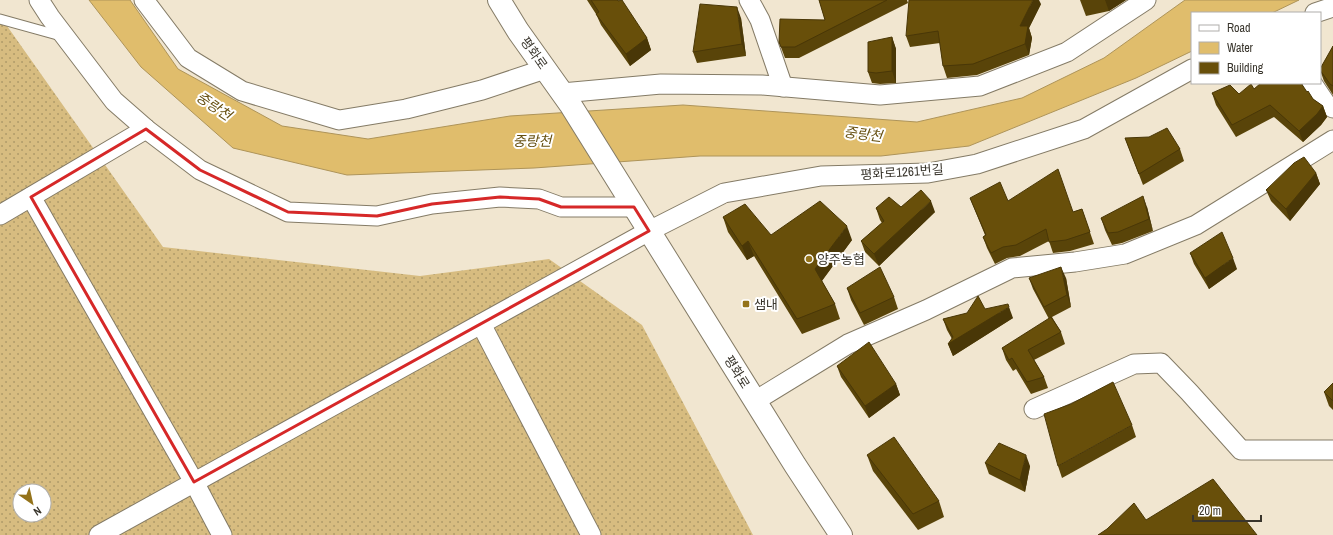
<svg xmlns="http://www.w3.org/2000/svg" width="1333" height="535" font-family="'Archivo Narrow','Noto Sans KR',sans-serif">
<defs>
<pattern id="grass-dots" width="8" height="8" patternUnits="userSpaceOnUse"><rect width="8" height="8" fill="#d7bc80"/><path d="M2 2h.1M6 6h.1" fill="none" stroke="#af9a69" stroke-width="1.8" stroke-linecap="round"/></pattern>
</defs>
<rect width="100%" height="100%" fill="#f1e6d0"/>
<path fill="url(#grass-dots)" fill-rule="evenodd" d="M0,16L163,247L420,276L549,259L642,325L753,535H0ZM20,491H44V515H20Z"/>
<polygon fill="#e0bd6c" stroke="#ae9459" points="89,0 130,0 178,69 282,126 368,139 510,116 683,105 917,122 1022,98 1104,58 1185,0 1299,0 1272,13 1192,13 1192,51 1136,78 969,146 881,156 700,156 534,168 347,175 233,148 141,67"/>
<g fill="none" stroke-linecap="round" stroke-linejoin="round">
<defs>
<polyline id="lane" points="0,19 61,36"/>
<g id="street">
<polyline points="39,0 50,17 114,101 146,129 200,170 288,212 377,216 432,204 500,197 539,199 561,207 634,207"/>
<polyline points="144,0 188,58 242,91 339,120 406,109 482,90 545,69"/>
<polyline points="749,0 760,20 783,87"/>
<polyline points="1315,13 1333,7"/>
<polyline points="1312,83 1326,104 1333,108"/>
<polyline points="562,93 661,84 762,85 880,95 980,86 1067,52 1146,0"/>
<polyline points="31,197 194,482 222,535"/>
<polyline points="0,215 146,129"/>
<polyline points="481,324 591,535"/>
<polyline points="755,401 848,344 926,310 1012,268 1075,262 1125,254 1196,225 1333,140"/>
<polyline points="1034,409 1134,364 1161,363 1189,392 1241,450 1333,450"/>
<polyline points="99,535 649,231 724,193 821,176 928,173 977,164 1084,129 1192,69"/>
</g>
<polyline id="secondary" points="499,0 518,31 570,104 795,465 841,535"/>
</defs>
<use href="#lane" stroke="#847b66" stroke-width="11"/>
<use href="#street" stroke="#847b66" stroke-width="21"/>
<use href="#secondary" stroke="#847b66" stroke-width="24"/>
<use href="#lane" stroke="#fff" stroke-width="9"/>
<use href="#street" stroke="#fff" stroke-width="19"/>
<use href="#secondary" stroke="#fff" stroke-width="22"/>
</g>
<g fill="#594409">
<polygon points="587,0 618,0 647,38 651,50 630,66 601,25 596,14"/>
<polygon points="819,0 907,0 908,3 799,58 785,58 779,42 825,20"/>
<polygon points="1080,0 1126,0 1109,11 1086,16"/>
<polygon points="1041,4 1029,28 1032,38 1029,55 977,75 947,78 943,66 940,43 910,47 906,36"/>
<polygon points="741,18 746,56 697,63 693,52"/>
<polygon points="892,37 896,49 896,83 880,84 872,83 868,72"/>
<polygon points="1333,46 1333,95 1324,81 1320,70"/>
<polygon points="1254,89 1307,92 1313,99 1323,106 1327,117 1321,125 1303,142 1274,117 1236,137 1216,105 1212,93 1239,94"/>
<polygon points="1125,138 1180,149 1184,161 1143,185"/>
<polygon points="1316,173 1320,184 1290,221 1271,201 1266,190"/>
<polygon points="970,198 1008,201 1073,212 1082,209 1094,244 1070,251 1053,253 1049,241 1020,256 1007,258 995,264 987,248 983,237 985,235"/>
<polygon points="901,207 935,212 879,266 865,252 861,241 882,223 880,220 876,208"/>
<polygon points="1147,207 1153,231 1122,243 1112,245 1105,230 1101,218"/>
<polygon points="723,217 771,235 852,240 822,281 835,304 840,319 802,334 754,256 747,260 728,232"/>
<polygon points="1190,253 1237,269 1209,289 1194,264"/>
<polygon points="1029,278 1066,278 1071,307 1052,317 1061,332 1065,344 1034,360 1044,377 1048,388 1031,394 1016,369 1013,371 1006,360 1002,348 1049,319 1033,289"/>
<polygon points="847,288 894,297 898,309 864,325 851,300"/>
<polygon points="985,309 1013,318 953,356 948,344 952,339 947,330 943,319"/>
<polygon points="837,366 896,384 900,395 869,418 841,377"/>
<polygon points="1333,383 1333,410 1329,406 1324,392"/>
<polygon points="1132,425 1136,437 1062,478 1058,466"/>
<polygon points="867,455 939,501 944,517 918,530 873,471"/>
<polygon points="985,463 1030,466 1025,492 989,474"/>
</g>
<g fill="#493707">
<polygon points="1033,0 1039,0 1041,4 1029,28 1032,38 1029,55 1025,44 1020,26"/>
<polygon points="1105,0 1126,0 1109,11"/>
<polygon points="737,7 741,18 746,56 742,44"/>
<polygon points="892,37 896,49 896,83 892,71"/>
<polygon points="647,38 651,50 630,66 626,54"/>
<polygon points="1323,106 1327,117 1321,125 1303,142 1299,131"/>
<polygon points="1316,173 1320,184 1290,221 1286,209"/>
<polygon points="1143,196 1147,207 1153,231 1149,219"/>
<polygon points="931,201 935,212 879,266 874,254"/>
<polygon points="847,226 852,240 820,283 815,269"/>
<polygon points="748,241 754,256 747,260 742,246"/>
<polygon points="1233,258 1237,269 1209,289 1205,278"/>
<polygon points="1061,267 1066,278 1071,307 1067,295"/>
<polygon points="1009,307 1013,318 953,356 948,344"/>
<polygon points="896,384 900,395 869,418 865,406"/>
<polygon points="1026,455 1030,466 1025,492 1020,480"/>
</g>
<g fill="#684f0a" stroke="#493707">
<polygon points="591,0 618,0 618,1 622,0 647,38 626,54 596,14 599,12"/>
<polygon points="819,0 887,0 795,47 781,47 779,42 780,19 825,20"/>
<polygon points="909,0 1033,0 1020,26 1028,26 1025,44 973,64 943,66 938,31 906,36"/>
<polygon points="700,4 737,7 742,44 693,52"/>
<polygon points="892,37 892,71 876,73 868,72 868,42"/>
<polygon points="1333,46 1333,86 1330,84 1320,70 1320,69"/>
<polygon points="1261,83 1301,83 1307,92 1308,91 1313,99 1323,106 1317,114 1299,131 1270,105 1232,125 1212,93 1230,85 1239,94 1251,84 1254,89"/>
<polygon points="1167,128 1180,149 1139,174 1125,138 1149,137"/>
<polygon points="1304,157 1316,173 1286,209 1266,190 1294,163"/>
<polygon points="1058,169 1073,212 1082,209 1090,232 1066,240 1049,242 1046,229 1016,245 1003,247 991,253 983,237 986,235 970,198 1000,182 1008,201"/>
<polygon points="921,190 931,201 874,254 861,241 884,221 876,208 889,197 901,207"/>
<polygon points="1143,196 1149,219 1118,232 1108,233 1101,218"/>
<polygon points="820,201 847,226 815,269 835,304 797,319 748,241 742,246 723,217 745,204 771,235"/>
<polygon points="1222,232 1233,258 1205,278 1190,253"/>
<polygon points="880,267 894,297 860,313 847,288"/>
<polygon points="1061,267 1067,295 1044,307 1029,278"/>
<polygon points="978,296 985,309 1008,304 1009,307 948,344 953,337 943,319 967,313"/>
<polygon points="1051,317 1061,332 1028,350 1044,377 1027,382 1012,358 1009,360 1002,348"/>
<polygon points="869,342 896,384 865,406 837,366"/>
<polygon points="1113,382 1132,425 1058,466 1044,414 1071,404"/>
<polygon points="1333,383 1333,401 1324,392"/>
<polygon points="894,437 939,501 913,514 867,455"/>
<polygon points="999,443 1026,455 1020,480 985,463"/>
<polygon points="1213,479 1257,535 1098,535 1107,529 1134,503 1146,520"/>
</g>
<path fill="none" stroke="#d62828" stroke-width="3" stroke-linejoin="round" d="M146,129L200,170L288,212L377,216L432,204L500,197L539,199L561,207H634L649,231L194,482L31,197Z"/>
<g fill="#94731b" stroke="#fff" stroke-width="1.5">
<circle cx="809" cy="259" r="4"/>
<rect x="742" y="300" width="8" height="8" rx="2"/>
</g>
<g text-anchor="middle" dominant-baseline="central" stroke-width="4" stroke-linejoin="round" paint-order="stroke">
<g font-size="13" fill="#39352c" stroke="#fff">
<text transform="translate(534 53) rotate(55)">평화로</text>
<text transform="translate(902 172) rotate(-4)">평화로1261번길</text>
<text transform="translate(737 372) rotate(58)">평화로</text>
</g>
<g font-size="13" fill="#39352c" stroke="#fff" text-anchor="start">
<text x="817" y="259">양주농협</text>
<text x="754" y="304">샘내</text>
</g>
<g font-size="14" font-style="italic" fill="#664f10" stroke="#fff">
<text transform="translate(214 106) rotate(34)">중랑천</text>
<text transform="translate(863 134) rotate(7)">중랑천</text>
<text x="532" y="141">중랑천</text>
</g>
</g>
<rect x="1191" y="12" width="130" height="72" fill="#ffffff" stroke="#b0aeab"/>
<rect x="1199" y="25" width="20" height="6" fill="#ffffff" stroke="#b0aeab"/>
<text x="1227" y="32" font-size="12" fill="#39352c">Road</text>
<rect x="1199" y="42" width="20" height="12" fill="#e0bd6c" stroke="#b0aeab"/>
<text x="1227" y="52" font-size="12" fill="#39352c">Water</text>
<rect x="1199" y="62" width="20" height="12" fill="#684f0a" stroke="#b0aeab"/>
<text x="1227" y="72" font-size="12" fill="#39352c">Building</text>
<g transform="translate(32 503) rotate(146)"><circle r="19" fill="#ffffff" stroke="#b0aeab"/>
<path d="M0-3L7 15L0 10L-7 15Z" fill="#94731b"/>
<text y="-6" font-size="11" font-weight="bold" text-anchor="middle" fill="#39352c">N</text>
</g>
<path d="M1193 515v6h68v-6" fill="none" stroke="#39352c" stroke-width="2"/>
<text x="1199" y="515" font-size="12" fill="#39352c" stroke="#ffffff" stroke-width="3" paint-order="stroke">20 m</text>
</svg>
